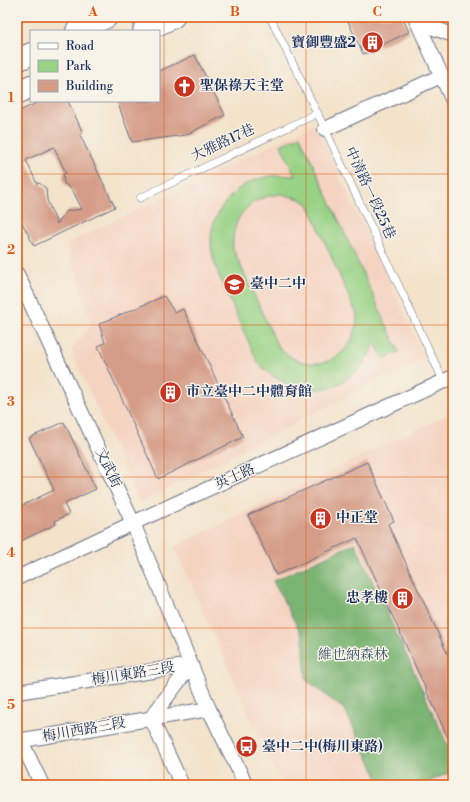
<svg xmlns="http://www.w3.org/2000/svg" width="470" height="802" font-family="'Libre Bodoni','Noto Serif TC',serif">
<rect width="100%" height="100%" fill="#f7f3e8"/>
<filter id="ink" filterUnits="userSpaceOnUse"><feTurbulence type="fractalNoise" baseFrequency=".025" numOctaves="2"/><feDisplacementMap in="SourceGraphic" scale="8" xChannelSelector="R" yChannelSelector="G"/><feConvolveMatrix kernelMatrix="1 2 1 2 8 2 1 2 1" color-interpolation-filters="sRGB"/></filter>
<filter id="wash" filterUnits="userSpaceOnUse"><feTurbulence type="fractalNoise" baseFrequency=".012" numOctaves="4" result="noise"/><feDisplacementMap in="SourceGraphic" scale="16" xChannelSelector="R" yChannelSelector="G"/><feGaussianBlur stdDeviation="0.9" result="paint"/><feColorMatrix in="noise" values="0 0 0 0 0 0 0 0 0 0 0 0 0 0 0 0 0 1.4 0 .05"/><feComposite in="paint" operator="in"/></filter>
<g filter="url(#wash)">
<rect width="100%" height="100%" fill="#f3e3cb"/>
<g fill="#f5d3c1">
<polygon points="315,124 425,357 139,503 71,350 92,324 66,244"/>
<polygon points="453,412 453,785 281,785 174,547"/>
</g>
<path fill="#98d285" stroke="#5a8072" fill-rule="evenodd" d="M300,136L399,352L383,359L375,342C353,396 298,405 258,363C249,344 241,324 232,305C214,265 196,233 231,196C248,177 272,174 295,176L281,145ZM281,194L300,199L308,204L357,315C357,361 310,379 278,347L233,249C231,217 248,197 281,194Z"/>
<polygon fill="#7ab472" stroke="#4a7268" points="355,543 453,757 453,771 422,785 381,785 345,710 306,680 303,637 273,581"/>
<g id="blocks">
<g fill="#d59d88" fill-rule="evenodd">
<polygon points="346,17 402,17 409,32 363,54"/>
<polygon points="195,55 225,115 186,135 132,142 117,101 159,101 159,71"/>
<path d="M41,101H68L83,133L80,135L115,207L34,246L17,213V112ZM54,147L66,173L63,174L64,183L73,191L82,209L67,211L57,224L47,200L46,188L39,183L37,184L26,160Z"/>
<polygon points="164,296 175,313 183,309 243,437 158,479 98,346 105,343 99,324"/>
<polygon points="64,422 96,489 64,504 69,514 55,521 56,524 17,543 17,508 54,490 29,438"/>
<polygon points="367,462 394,521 388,524 453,666 453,749 357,538 276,575 248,515"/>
</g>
</g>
</g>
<g filter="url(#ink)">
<use href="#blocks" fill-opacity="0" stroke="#676e84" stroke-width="1"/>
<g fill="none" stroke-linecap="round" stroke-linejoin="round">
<defs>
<g id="lane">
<polyline points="270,17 325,129 444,382"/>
<polyline points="140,198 318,113"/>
</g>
<g id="street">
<polyline points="415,17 453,101"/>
<polyline points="417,22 453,35"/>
<polyline points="325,129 441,76"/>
<polyline points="17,274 133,523 191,665 151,718"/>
<polyline points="17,578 133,523 453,377"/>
<polyline points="17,692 191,665 209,709 246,785"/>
<polyline points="151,718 182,785"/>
<polyline points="17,741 209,709"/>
<polyline points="21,741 42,785"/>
</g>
<g id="primary">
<polyline points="77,31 106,17"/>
<polyline points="144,31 173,17"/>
<polyline points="17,60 31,54"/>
<polyline points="17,93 31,86"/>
</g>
</defs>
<use href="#lane" stroke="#676e84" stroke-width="8"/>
<use href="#street" stroke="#676e84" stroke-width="16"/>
<use href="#primary" stroke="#676e84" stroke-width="24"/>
<use href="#lane" stroke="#fff" stroke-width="7"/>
<use href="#street" stroke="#fff" stroke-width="14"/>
<use href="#primary" stroke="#fff" stroke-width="22"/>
</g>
</g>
<path fill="none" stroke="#de5710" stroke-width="1" stroke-opacity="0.55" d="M164,17V785M306,17V785M17,174H453M17,325H453M17,477H453M17,628H453"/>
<defs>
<symbol id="building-disc" viewBox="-11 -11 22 22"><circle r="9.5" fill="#c8321e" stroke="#f7f3e8"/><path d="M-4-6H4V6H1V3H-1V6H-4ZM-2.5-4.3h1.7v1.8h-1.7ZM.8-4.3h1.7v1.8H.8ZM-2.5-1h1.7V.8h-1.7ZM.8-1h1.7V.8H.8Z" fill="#fff"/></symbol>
<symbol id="church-disc" viewBox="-11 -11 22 22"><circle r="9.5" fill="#c8321e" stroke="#f7f3e8"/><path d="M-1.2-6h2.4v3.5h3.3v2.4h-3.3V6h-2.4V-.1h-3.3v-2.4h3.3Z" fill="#fff"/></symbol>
<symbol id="school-disc" viewBox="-11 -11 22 22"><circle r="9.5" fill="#c8321e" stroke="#f7f3e8"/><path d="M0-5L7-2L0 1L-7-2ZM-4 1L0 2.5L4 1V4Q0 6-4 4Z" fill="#fff"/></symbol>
<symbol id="bus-disc" viewBox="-11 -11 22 22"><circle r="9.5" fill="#c8321e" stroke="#f7f3e8"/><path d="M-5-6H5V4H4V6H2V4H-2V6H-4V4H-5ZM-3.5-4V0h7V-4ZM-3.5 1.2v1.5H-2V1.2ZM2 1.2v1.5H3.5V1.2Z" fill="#fff"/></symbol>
</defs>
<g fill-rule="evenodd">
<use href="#building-disc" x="360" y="30" width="25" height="25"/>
<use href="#church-disc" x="172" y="74" width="25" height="25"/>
<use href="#school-disc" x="222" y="272" width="25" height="25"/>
<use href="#building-disc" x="158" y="380" width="25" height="25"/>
<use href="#building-disc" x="308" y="506" width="25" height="25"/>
<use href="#building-disc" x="390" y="586" width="25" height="25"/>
<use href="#bus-disc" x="234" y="734" width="25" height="25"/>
</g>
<g text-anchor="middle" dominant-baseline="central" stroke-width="3" stroke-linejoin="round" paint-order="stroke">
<g font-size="14" font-weight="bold" fill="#1b2f5e" stroke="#f7f3e8" text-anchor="start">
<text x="356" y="43" text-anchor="end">寶御豐盛2</text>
<text x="200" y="86">聖保祿天主堂</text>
<text x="250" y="284">臺中二中</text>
<text x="186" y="392">市立臺中二中體育館</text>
<text x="336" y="518">中正堂</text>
<text x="388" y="598" text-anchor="end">忠孝樓</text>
<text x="262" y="747">臺中二中(梅川東路)</text>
</g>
<g font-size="14" fill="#1b2f5e" stroke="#f7f3e8">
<text transform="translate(223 143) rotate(-25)">大雅路17巷</text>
<text transform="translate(370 193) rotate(65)">中清路一段25巷</text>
<text transform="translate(108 468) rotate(65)">文武街</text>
<text transform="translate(235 477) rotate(-24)">英士路</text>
<text transform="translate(133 674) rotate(-9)">梅川東路三段</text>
<text transform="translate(84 730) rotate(-10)">梅川西路三段</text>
</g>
<g font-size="14" fill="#3a5868" stroke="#f7f3e8">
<text x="353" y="655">維也納森林</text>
</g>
</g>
<rect width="470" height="802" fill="none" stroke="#f7f3e8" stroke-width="44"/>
<rect x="30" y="30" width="130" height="72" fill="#f7f3e8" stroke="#9fa5b1"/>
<rect x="38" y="43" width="20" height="6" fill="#ffffff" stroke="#9fa5b1"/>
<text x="66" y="50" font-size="12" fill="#1b2f5e">Road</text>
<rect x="38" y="60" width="20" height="12" fill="#98d285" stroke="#9fa5b1"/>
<text x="66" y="70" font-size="12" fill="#1b2f5e">Park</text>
<rect x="38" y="80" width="20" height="12" fill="#d59d88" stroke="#9fa5b1"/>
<text x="66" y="90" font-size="12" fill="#1b2f5e">Building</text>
<rect x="22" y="22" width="426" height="758" fill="none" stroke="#de5710" stroke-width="1.5"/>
<g font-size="13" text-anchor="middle" font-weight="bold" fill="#de5710">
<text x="93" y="16">A</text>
<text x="235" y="16">B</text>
<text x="377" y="16">C</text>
<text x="11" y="102">1</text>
<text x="11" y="254">2</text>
<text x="11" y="406">3</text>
<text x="11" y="557">4</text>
<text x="11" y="709">5</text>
</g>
</svg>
